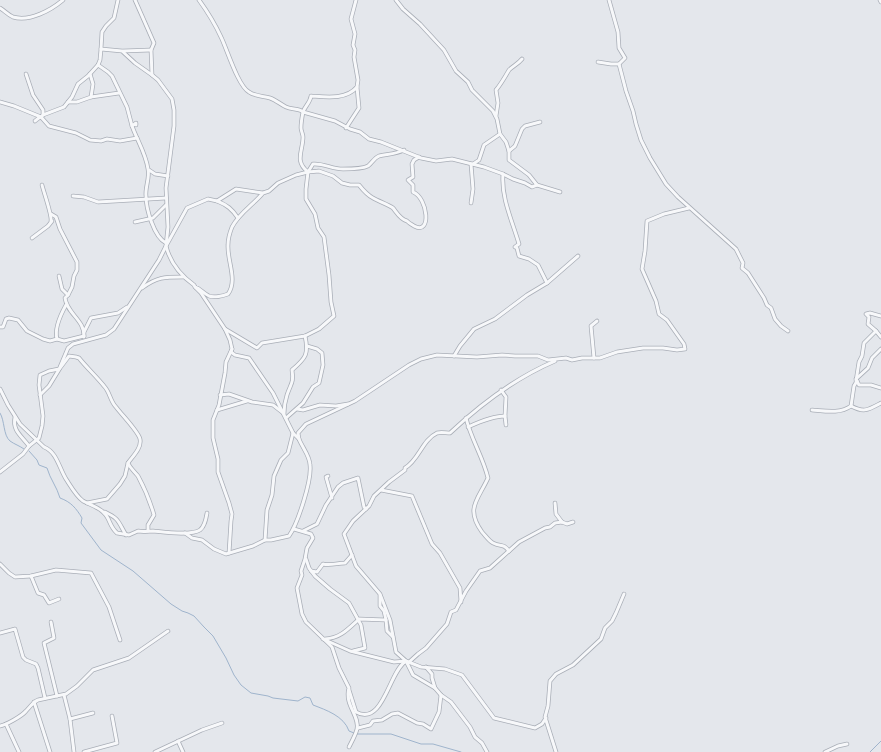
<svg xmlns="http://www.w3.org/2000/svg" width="881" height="752" font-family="'Source Sans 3',sans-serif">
<rect width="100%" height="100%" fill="#e4e7ec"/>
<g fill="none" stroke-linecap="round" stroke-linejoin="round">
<g stroke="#9fb4cc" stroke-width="1">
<path d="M0,413C5,421 3,435 10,441C14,444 20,446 24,449"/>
<path d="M29,451L37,460L39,465L47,468C50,479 57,487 60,498C71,502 76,508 82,518L81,523L101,550L133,571L171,604L182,611L188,613L194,616L204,627L213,636L226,658L234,675L241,685L251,693L268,696L273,698L298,701L305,697L310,698L313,705C326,710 344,716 349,731L354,733"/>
<polyline points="357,734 391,734 421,744 433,744 461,752"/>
<polyline points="870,752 881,741"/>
</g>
<defs>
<g id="minor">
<path d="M199,0C207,11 215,24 221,37C227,49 238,86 249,92C254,96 263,96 270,98C276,100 280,104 286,107C292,110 299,108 303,112L335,121L350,129L360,132L369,139L381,142L421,158L436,161L452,159L484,167L503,174L513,179L525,183L532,187L537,185L560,192"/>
<polyline points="356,0 351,19 355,34 353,45 355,50 354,57 358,80 357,87"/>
<polyline points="396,0 403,9 420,24 444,50 456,71 468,82 472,90 493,111 497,119 500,134 506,142 509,151 509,160 529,175 537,185"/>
<polyline points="609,0 618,32 619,48 625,58 619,64"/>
<polyline points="880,0 881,2"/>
<path d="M0,8C5,11 8,15 13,17C30,22 51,10 63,0"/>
<polyline points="101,49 102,32 106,26 114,18 118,0"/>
<polyline points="123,51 151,50"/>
<polyline points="598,62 611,64 619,64 626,91 633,111 636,124 641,140 650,158 666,184 678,197 736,249 743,263 742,268 748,273 764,298 767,305 771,308 775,319 781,326 788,331"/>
<polyline points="26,74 33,95 43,110 43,115"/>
<polyline points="90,74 93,84 91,97"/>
<polyline points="0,102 14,106 41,117 49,126 76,133 90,140 101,141 107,139 120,141 137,138"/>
<polyline points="68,102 77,102 91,97 119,93"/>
<path d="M496,116L498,103L496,90C501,84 505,77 509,70C513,66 518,64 522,59"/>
<polyline points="41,117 43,115 64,107 72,97 78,84 88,76 98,65"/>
<polyline points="35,121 40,117"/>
<path d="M136,125V123L132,126C137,140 146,154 148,169C150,178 145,187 146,196C146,209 154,237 166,243"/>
<polyline points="132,126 127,107 112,76 108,72 98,65 100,60 101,49 122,51 135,63 152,75"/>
<polyline points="509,151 515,146 522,129 525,126 540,122"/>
<polyline points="473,164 479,160 484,145 500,134"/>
<polyline points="149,170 155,174 168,176"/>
<path d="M308,172L319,171L333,176L342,183L350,185H359C363,190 367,195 373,198C378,201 389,205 393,208C397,213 400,219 407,221C410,224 411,224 414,226C432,236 428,198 413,192V185L408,180L413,177L412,164L414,160L419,157"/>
<path d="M503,174C501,198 512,220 519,244L515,247L517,248L519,256L529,259L538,265L547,283"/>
<path d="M42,185C44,193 52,215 51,221"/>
<path d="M263,193C253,205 239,213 232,227C230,232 228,240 228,245C227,261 238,280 228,294C223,296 214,298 209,296C203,293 201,289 195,287L194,285C180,275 170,262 166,246L187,208L208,199L217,201L236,189L263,193L269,191L278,183L296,175L308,172C294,161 303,151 303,137C303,134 301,131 301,128C301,123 302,117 303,112C305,106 310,103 311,96C326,97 346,100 357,87L359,108L346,128"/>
<polyline points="73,196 84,197 98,202 166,198"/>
<path d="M217,201C227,205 232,209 238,218"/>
<polyline points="471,203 473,189 471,164"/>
<polyline points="51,214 56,217 60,229 77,262 77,270 74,276 72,287 68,295"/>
<polyline points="135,222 153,218 166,205"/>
<polyline points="32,238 48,226 52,221"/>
<path d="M59,276L62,289L68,295L65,298C67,314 85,320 84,337"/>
<path d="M142,288C157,277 164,277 183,277"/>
<polyline points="196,288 201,293 225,329 230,340 232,349 226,362 225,373 219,405 213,420 213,438 218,459 218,472 229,503 232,514 231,521 229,553"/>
<polyline points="0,327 3,327 6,319 9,318 18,320 27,331 43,339 50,341 57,339 64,341 84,336"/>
<path d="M225,329L257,348L262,343L305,336L319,329L334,316L331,302L329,275L324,237L318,228L315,214L306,199V189L308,172L313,164C323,163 332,169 343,169C350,169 362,169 368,166C372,163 374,158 379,156C388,154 396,154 404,150"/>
<polyline points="876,331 881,337"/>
<polyline points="84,332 91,318 118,313 127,307"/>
<path d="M57,339C54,328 61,314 66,305"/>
<polyline points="232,349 231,352 235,355 249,358 273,393 293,433 299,439 298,433 306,424 355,401 409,365 421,359 437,355 477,357 502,355 515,356 538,356 548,360 566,358 572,360 582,358 600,358 617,352 643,348 663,348 677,350 685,349 684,344 667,320 659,314 656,301 642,269 645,251 647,221 664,214 689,208"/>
<polyline points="454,356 460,346 474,329 495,319 527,295 547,283 578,256"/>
<polyline points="594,358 591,326 597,321"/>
<polyline points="60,367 68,348 73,344 106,335 114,329 159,260 166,246 168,227 166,188 174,126 174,110 172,99 158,80 152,75 151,50 154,43 135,0"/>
<polyline points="856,379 868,368 872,358 881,349"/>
<polyline points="857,381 859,385 871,385 881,388"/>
<path d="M0,389L8,405L20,424L44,447C57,452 59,468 66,479C70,485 76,496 83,501C90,505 99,507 104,513C110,518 109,526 117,533L129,535L138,531C144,532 148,531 153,531C164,532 191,536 200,530C205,526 206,519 207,513"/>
<polyline points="501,390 506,397 505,416"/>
<path d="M40,395L49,386L60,368L69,356L76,357L79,358C87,368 96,376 104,386C110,392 110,401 116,407C121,414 138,431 140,439C142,448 132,457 128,463C130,468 135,472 138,476C145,489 150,501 154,515L148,525V531"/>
<polyline points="220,395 229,394 252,402 273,405 282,412"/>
<path d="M851,406C864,413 868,410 881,403"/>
<polyline points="297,409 303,410 320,405 336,406 348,404"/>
<polyline points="217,410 247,401"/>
<path d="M812,410C825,411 840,414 851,406L854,386L857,381H856L859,362L862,356L864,343L876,331L868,324L869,317L866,314L870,313L881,316"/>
<path d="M284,414C284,408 285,401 287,395C291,383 294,383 292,370C306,358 309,354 305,336"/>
<path d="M15,417C12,431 22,436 29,446"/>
<polyline points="286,418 303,403 313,387 319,383 323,365 322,353 317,349 307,346"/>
<path d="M466,418C471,439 483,457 488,478C478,500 465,508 482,532C485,535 489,541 493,543C501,547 503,543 509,551"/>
<path d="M468,427C479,422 493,416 505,416L506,425"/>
<polyline points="0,472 23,454 29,446 39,438 42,426 43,416 39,385 40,375 49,371 59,369"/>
<polyline points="328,476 326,477 332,498"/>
<polyline points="381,490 412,496 432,544 440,553 460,588 461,602"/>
<polyline points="87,503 107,499 120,484 125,476 128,463"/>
<polyline points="555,503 556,514 562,522"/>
<path d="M105,512C120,519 118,522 126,535"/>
<path d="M294,529L311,534L313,538L307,548L305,559L301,571L302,575L297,588L302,614L306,622L332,647L339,668L349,688C344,705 360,716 357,729C356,734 352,741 349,747"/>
<polyline points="303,531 317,524 326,505 338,487 343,483 358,478 364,507 366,509"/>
<path d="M185,533L192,538L202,540L214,549L226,554L253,546L265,540H271L289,536C298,523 312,480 310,465C310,456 302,447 299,439"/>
<polyline points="265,540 267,510 272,495 274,476 281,460 288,453 293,433"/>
<polyline points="306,559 309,568 315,576 330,589 349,603 361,625 365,648 353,651"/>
<polyline points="0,564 9,573 15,577 31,576 56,570 91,573 109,607 120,640"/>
<path d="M311,571L317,572L323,564C330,566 337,563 345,563L352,555"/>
<polyline points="31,576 38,593 44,595 49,603 59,599"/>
<polyline points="380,595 380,606 384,611 386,620"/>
<polyline points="51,622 54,638 44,643 57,696"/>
<polyline points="0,633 15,629 23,657 26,660 36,664 38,668 45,698"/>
<polyline points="323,639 350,651 394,662 406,661 421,667 445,669 462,675 494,718 535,728 542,724 546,718"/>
<path d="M325,639C340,638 347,630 359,619L386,620L387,631L393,637"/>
<polyline points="408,663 418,654 426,648 447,624 451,612 456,610 466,591 480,571 490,568 519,542 545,528 550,527 555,523 562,522 567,524 573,522"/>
<polyline points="426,667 432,674 432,678 435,688 441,695 451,702 470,727 475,737 482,743 487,752"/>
<path d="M435,688L413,675L406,661L396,652L390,620L380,594L356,566L344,534L353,521L369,506L374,496L389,482L405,470V468C419,460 422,440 437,433C441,432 446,433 450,433C482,403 515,378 555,361"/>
<path d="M349,690L356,712C383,727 389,672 405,662"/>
<polyline points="64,695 70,719 74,752"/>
<polyline points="34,702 50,752"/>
<polyline points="70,719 93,713"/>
<polyline points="6,724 19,752"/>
<path d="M0,726C6,725 22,716 26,711C30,707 33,702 38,700L66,694L77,686L93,670L129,658L168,631"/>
<polyline points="358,728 370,725 373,721 382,720 392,714 398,713 417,723 423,724 431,729 439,712 441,695"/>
<polyline points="178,741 183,752"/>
<polyline points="84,752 117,743 112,716"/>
<polyline points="155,752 202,730 222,723"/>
<polyline points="556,752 545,717 548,706 550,681 556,674 573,665 601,639 605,628 612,621 616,613 624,594"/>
<polyline points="825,752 838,746 847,744"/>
</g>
</defs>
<use href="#minor" stroke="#a9aeb7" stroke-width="4.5"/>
<use href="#minor" stroke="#f7f8fa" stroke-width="3"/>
</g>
</svg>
